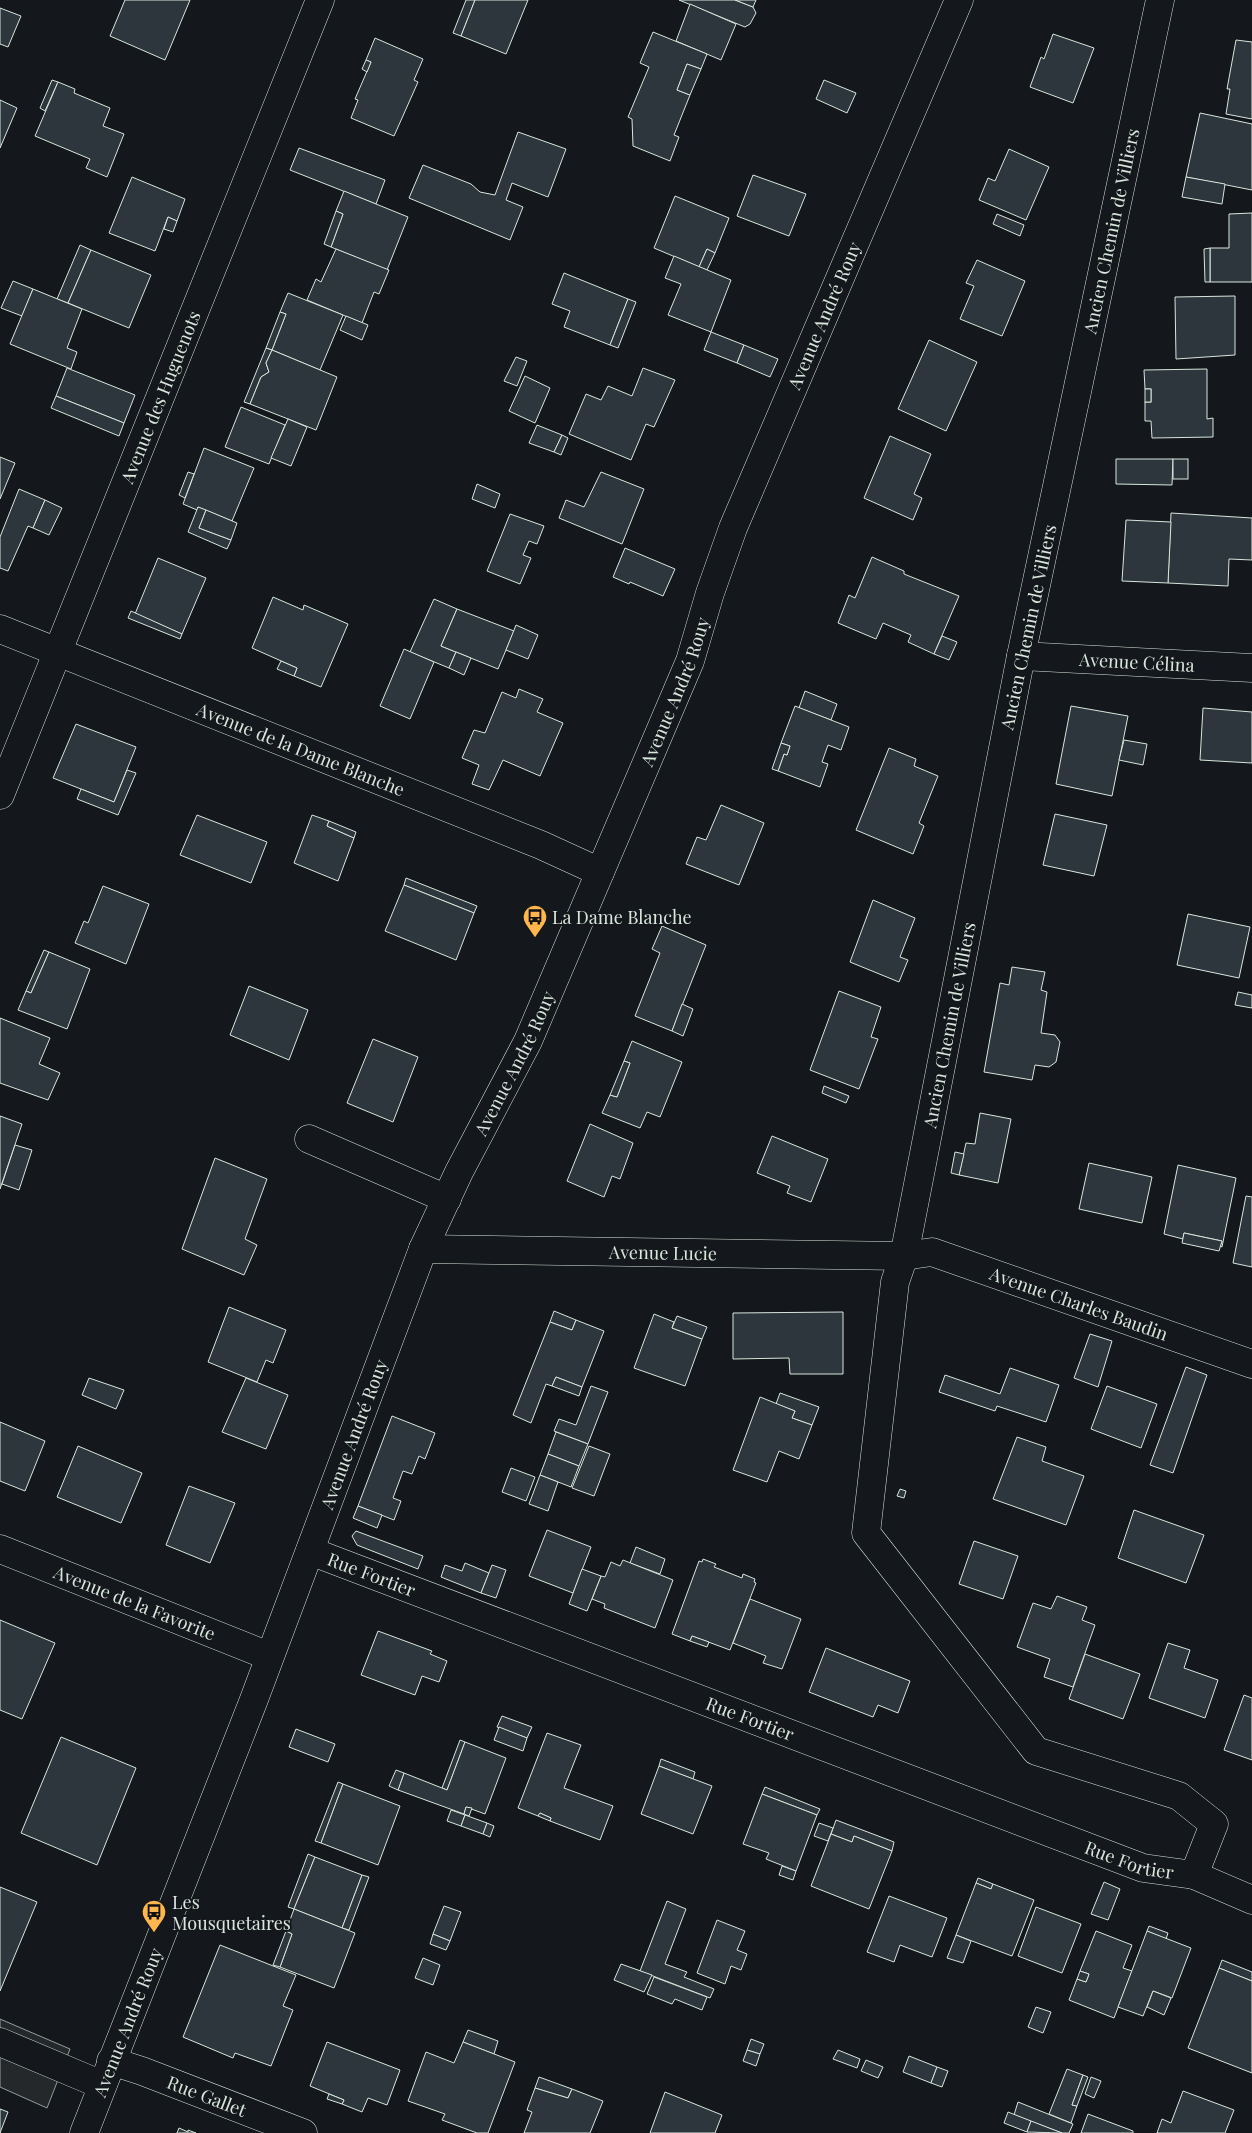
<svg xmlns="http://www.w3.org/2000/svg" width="1252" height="2133" font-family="'Playfair Display',serif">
<rect width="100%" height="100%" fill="#14181c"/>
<polygon fill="#24282b" stroke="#939e99" points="0,2019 70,2049 47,2108 0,2087"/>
<g fill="#2c363c" stroke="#d8e6dc">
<polygon points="125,0 190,0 165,60 110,36"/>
<polygon points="466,0 475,0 461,36 453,33"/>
<polygon points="475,0 528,0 506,54 461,36"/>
<polygon points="679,0 735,0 753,7 756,13 750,24 745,27"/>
<polygon points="735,0 756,0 753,7"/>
<polygon points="690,4 736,24 721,60 676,41"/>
<polygon points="0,8 21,16 8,47 0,44"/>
<polygon points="653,32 707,54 701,69 687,64 677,90 690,95 674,135 679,137 670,161 633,146 632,119 628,117 649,67 640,63"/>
<polygon points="1053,34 1094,48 1073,103 1030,87 1041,57 1044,59"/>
<polygon points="375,38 423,59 414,80 418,82 394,136 351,118 358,100 355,99 371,62 366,60"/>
<polygon points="1236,40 1252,42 1252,119 1226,114 1230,89 1227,89"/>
<polygon points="366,60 371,62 367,72 362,69"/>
<polygon points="687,64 701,69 690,95 677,90"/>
<polygon points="52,80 58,82 45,111 40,108"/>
<polygon points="824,80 856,93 847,113 816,99"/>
<polygon points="58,82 75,89 74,93 110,108 103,126 124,134 107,177 86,168 90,159 35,136"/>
<polygon points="0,100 17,108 0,148"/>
<polygon points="1200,113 1252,124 1252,190 1186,177"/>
<polygon points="518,132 566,149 548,197 512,183 506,200 523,207 510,240 409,198 423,165 471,184 480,192 495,195"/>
<polygon points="299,148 385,180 376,204 290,170"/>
<polygon points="1009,149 1049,167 1026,220 979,200 988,178 995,181"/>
<polygon points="753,175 806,194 789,236 737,216"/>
<polygon points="132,177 185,199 177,221 168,217 155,251 109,233"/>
<polygon points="1186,177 1225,184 1222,204 1182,197"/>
<polygon points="344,191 408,217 387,270 331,247 343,214 336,211"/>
<polygon points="675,196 729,218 715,253 707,249 699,267 654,248"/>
<polygon points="336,211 343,214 331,247 324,244"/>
<polygon points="1252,213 1252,282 1210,282 1210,248 1229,248 1229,214"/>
<polygon points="997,214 1024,225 1020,236 993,224"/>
<polygon points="168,217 177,221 173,232 164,229"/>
<polygon points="80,245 91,250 68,303 57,299"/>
<polygon points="1210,248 1210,282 1205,282 1204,249"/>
<polygon points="336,249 389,270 379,294 374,292 362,323 307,300 316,279 321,282"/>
<polygon points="707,249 715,253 707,270 699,267"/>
<polygon points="91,250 151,275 129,328 68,303"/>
<polygon points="674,256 731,280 711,332 668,315 681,284 665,278"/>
<polygon points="977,260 1025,281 1002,336 960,319 974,286 966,283"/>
<polygon points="564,273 628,299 610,345 564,327 570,311 552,304"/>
<polygon points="13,281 33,289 22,316 1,308"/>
<polygon points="33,289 82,309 67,348 77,352 71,369 10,344"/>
<polygon points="288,293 343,315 320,370 272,350 286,314 280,312"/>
<polygon points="1235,296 1235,355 1176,359 1175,297"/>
<polygon points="628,299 636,302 618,348 610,345"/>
<polygon points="280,312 286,314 272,350 266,348"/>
<polygon points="346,316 368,325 362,340 340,330"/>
<polygon points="711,332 744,345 737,363 704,350"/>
<polygon points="929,340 977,362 946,431 898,409"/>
<polygon points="744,345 778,359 770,377 737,363"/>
<polygon points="266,348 272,350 266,363 269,372 261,377 250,404 244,402"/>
<polygon points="272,350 337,377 316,430 250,404 261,377 269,372 266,363"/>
<polygon points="516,357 527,361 517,386 504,381"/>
<polygon points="67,368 135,395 124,423 56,396"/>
<polygon points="643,368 675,380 654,427 646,424 631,460 569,434 586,394 601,400 608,386 632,396"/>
<polygon points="1207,369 1207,419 1213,418 1213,437 1152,438 1151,421 1145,421 1145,402 1151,402 1151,389 1145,389 1144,370"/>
<polygon points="525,376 550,388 535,423 509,411"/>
<rect x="1145" y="389" width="6" height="13"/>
<polygon points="56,396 124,423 119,436 51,408"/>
<polygon points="241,407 285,425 269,464 225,447"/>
<polygon points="288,419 307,427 291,466 271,458"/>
<polygon points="537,425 562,435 554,452 529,443"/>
<polygon points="562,435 568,438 561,455 554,452"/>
<polygon points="890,436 931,454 914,494 922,498 913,520 864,498"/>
<polygon points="204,448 254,468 232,521 198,507 197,510 183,504"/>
<polygon points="0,457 15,463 0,499"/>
<polygon points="1116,459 1173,459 1172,485 1116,484"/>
<rect x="1173" y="459" width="15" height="20"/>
<polygon points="188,472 194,474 185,498 179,495"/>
<polygon points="601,472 644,489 622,544 559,518 566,500 584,507"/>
<polygon points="477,484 500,494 495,508 472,499"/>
<polygon points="19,489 45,500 33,528 28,526 8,571 0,568 0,537"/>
<polygon points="45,500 62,508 49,535 33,528"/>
<polygon points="198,507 206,510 199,528 231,540 227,549 188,532"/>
<polygon points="206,510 237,523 231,540 199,528"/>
<polygon points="1171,513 1252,518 1252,560 1229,559 1228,586 1168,583"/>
<polygon points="510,514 544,526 537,544 529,541 523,555 531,558 520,584 487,571"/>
<polygon points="1126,520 1171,522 1168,583 1122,581"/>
<polygon points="625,548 675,569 663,596 630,582 629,584 613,577"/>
<polygon points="872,557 904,571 904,574 959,596 934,654 908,642 911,635 883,623 876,639 838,623 849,595 855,598"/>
<polygon points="158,558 206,578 182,634 135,614"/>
<polygon points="273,597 303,610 304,605 348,624 321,687 294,676 297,668 252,648"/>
<polygon points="434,599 457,609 441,646 456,652 449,668 410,652"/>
<polygon points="457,609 514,631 498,669 441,646"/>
<polygon points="131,611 182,634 180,639 128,618"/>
<polygon points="516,625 538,635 528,659 506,650"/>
<polygon points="942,636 957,642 949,660 934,654"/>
<polygon points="404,649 434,662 410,719 380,706"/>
<polygon points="456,652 471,658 464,675 449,668"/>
<polygon points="281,661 297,668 294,676 277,669"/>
<polygon points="519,689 543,699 537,712 563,723 540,776 503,760 489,790 472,784 479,765 462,758 474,730 485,733 502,692 516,698"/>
<polygon points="805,691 837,704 831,720 799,708"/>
<polygon points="795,706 849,727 841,750 828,745 822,762 828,764 820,787 778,771 784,754 787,755 790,746 781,743"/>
<polygon points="1071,706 1128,716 1112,796 1056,784"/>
<polygon points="1203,708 1252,712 1252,763 1200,760"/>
<polygon points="76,724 136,747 114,802 53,778"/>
<polygon points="1124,740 1147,744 1143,765 1119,760"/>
<polygon points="781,743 790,746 787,755 784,754 778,771 772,769"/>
<polygon points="889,748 916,759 914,766 938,776 919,823 924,826 913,854 856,830"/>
<polygon points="127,770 136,773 118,815 77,799 81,789 114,802"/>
<polygon points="721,805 764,823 739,885 686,864 697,837 706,840"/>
<polygon points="1055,814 1107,825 1094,876 1043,865"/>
<polygon points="197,815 267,842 251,883 180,855"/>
<polygon points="312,815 329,821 327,826 354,838 338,881 294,863"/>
<polygon points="329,821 356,832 354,838 327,826"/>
<polygon points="406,878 477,906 474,913 404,885"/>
<polygon points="404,885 474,913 456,960 385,931"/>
<polygon points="103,886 149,904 126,964 75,943 84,921 88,923"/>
<polygon points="873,900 915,918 900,957 908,960 899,982 850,962"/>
<polygon points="1188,914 1250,927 1239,978 1177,965"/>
<polygon points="662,926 706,945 672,1031 635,1016 660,953 652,949"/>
<polygon points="44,950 49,952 31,993 26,991"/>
<polygon points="49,952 90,969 67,1029 18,1010 26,991 31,993"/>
<polygon points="1012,967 1045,972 1041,990 1047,992 1041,1033 1055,1035 1060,1042 1056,1062 1049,1067 1035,1065 1032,1080 984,1072 1000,983 1009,985"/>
<polygon points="249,986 308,1010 289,1060 230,1035"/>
<polygon points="839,991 881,1007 871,1037 878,1039 859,1089 810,1070"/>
<polygon points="1238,992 1252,995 1252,1008 1235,1005"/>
<polygon points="682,1004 693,1009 683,1036 672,1031"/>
<polygon points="0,1018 50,1038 39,1064 60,1073 48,1100 0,1083"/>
<polygon points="373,1039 418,1057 393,1122 347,1103"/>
<polygon points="632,1041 682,1062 660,1117 647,1112 640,1128 602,1113 610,1095 617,1097 630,1063 624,1061"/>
<polygon points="624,1061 630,1063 617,1097 610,1095"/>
<polygon points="824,1086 849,1096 846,1103 822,1093"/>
<polygon points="980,1113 1011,1119 998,1183 959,1175 966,1143 975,1144"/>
<polygon points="0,1116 22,1124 0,1189"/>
<polygon points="590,1124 633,1143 620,1179 612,1176 604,1197 567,1181"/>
<polygon points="772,1136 828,1159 811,1202 787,1193 790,1186 757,1173"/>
<polygon points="15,1145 32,1150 19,1190 2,1184"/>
<polygon points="955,1152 964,1154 959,1175 951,1173"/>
<polygon points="215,1158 267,1179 245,1239 257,1245 244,1275 182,1249"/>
<polygon points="1089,1163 1152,1177 1142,1223 1079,1209"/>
<polygon points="1178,1165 1236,1178 1222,1247 1220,1246 1222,1241 1184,1233 1183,1239 1164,1234"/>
<polygon points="1246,1196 1252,1197 1252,1267 1233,1263"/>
<polygon points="1184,1233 1222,1241 1219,1251 1182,1243"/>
<polygon points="229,1307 286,1330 273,1363 266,1360 257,1382 208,1362"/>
<polygon points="554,1311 576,1320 572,1330 550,1322"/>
<polygon points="843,1312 843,1374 790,1374 789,1358 733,1359 733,1313"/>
<polygon points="654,1314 674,1322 672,1328 702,1339 685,1386 634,1368"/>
<polygon points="677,1316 707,1327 702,1339 672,1328"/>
<polygon points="576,1320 604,1331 582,1387 556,1377 552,1386 546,1384 531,1423 513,1415 550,1322 572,1330"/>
<polygon points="1090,1334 1112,1341 1098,1387 1074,1378"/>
<polygon points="1186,1367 1207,1375 1173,1473 1150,1465"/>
<polygon points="1010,1368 1059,1385 1046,1422 997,1406 995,1411 939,1392 945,1375 1000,1394"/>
<polygon points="556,1377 582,1387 579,1396 552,1386"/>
<polygon points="89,1378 124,1390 116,1409 82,1395"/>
<polygon points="246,1378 288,1395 266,1449 222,1432"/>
<polygon points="591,1386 608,1392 588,1444 554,1431 559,1419 576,1425"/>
<polygon points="1107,1386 1157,1404 1141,1448 1091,1429"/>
<polygon points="780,1393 819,1407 812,1425 792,1418 795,1411 776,1404"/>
<polygon points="760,1397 795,1411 792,1418 812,1425 799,1459 779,1451 767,1482 733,1470"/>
<polygon points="392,1416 435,1433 425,1459 419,1456 412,1474 403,1471 393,1498 401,1501 394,1520 358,1506"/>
<polygon points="0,1422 45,1441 25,1491 0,1481"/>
<polygon points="556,1432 588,1444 579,1466 548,1454"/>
<polygon points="1017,1437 1046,1447 1042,1461 1084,1476 1066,1525 993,1499"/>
<polygon points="78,1446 142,1473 121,1523 57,1497"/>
<polygon points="589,1446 610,1454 594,1496 572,1488"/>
<polygon points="548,1454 579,1466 571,1487 540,1475"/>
<polygon points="511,1468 535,1477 526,1501 502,1492"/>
<polygon points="540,1475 558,1482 548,1511 529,1504"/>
<polygon points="189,1486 235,1503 210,1563 166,1545"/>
<polygon points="900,1489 906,1491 904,1498 897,1496"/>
<polygon points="358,1506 382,1515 377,1528 353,1518"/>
<polygon points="1134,1510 1204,1535 1186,1583 1118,1558"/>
<polygon points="547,1530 591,1547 573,1593 529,1576"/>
<polygon points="356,1531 423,1556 418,1569 357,1545 352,1536"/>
<polygon points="974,1541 1018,1556 1003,1599 959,1584"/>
<polygon points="636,1547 665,1559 660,1574 630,1563"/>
<polygon points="703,1559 716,1564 714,1567 742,1578 743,1574 755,1579 754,1582 756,1583 730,1650 692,1636 690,1641 672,1634 699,1561 702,1562"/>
<polygon points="623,1560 673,1580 655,1628 604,1608 605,1604 592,1599 601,1576 605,1577 611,1562 620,1566"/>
<polygon points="465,1563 489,1573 481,1593 441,1577 445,1565 462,1571"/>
<polygon points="492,1565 506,1570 496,1598 481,1593"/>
<polygon points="582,1569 601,1576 587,1611 569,1604"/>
<polygon points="1057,1596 1087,1607 1082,1620 1095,1625 1073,1687 1044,1677 1050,1659 1017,1647 1033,1603 1051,1609"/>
<polygon points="750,1599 801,1619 782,1669 763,1663 766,1656 733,1643"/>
<polygon points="0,1620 55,1643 22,1719 0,1710"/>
<polygon points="378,1631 432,1651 430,1654 447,1661 439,1682 422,1676 415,1695 361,1675"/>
<polygon points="692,1636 709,1642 707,1647 690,1641"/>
<polygon points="1168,1643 1190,1650 1184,1668 1218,1680 1205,1718 1149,1698"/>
<polygon points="826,1648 910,1681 898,1713 878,1705 873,1717 809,1692"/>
<polygon points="1085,1654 1140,1674 1123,1719 1069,1699"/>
<polygon points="1244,1695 1252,1698 1252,1760 1224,1750"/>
<polygon points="502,1716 532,1727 527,1738 497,1727"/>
<polygon points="499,1727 527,1738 523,1751 494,1740"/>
<polygon points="296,1729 335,1744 328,1762 289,1747"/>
<polygon points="547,1733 581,1745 564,1788 613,1806 600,1840 550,1821 551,1818 540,1813 538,1816 518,1808"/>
<polygon points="61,1737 136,1768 97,1865 21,1833"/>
<polygon points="460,1740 465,1742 447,1790 442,1788"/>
<polygon points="465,1742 506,1758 485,1814 466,1807 464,1814 398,1790 404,1773 447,1790"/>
<polygon points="661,1759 695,1772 693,1779 659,1766"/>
<polygon points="659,1766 712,1786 693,1834 641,1814"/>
<polygon points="396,1770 404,1773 398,1790 389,1786"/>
<polygon points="338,1782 343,1784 321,1843 315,1841"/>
<polygon points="343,1784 400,1806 378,1865 321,1843"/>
<polygon points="765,1787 820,1809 817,1815 762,1794"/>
<polygon points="762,1794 817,1815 796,1871 766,1859 769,1853 743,1844"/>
<polygon points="466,1807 472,1808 469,1816 464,1814"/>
<polygon points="451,1810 465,1815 461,1826 447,1821"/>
<polygon points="540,1813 551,1818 550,1821 538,1816"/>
<polygon points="465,1815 487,1823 483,1834 461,1826"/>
<polygon points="836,1820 894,1842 892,1851 854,1836 852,1842 831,1834"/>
<polygon points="487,1823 494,1826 490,1837 483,1834"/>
<polygon points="819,1823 833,1828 828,1841 814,1836"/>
<polygon points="831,1834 852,1842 854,1836 892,1851 869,1909 811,1886"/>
<polygon points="308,1854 315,1857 294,1909 288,1907"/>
<polygon points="315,1857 362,1875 342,1928 294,1909"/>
<polygon points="782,1866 796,1871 793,1880 779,1875"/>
<polygon points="362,1875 369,1877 349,1930 342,1928"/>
<polygon points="978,1878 993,1884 991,1889 976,1883"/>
<polygon points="1104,1882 1120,1889 1108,1920 1091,1914"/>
<polygon points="976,1883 991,1889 993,1884 1034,1900 1012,1956 956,1935"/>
<polygon points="0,1887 37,1902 0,1991"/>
<polygon points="889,1896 947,1918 932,1957 900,1945 894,1962 867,1952"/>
<polygon points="667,1901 686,1909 665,1964 687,1972 684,1977 714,1989 710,1998 640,1971"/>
<polygon points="444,1906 461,1912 450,1941 433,1934"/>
<polygon points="1036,1907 1081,1924 1062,1973 1018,1956"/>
<polygon points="294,1909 355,1933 334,1988 280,1967 292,1934 286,1931"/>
<polygon points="717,1920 745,1931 737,1950 747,1954 741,1970 731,1966 725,1984 697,1973"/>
<polygon points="1149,1926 1168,1933 1166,1939 1147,1931"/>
<polygon points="286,1931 292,1934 280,1967 273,1965"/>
<polygon points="1096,1931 1132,1945 1123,1968 1132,1971 1114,2018 1069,2000 1077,1979 1086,1982 1089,1974 1080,1971"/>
<polygon points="1147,1931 1191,1948 1172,1998 1153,1991 1143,2016 1118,2007"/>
<polygon points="433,1934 450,1941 446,1950 430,1944"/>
<polygon points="956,1935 971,1941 963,1963 947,1958"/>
<polygon points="220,1945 296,1975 283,2006 293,2010 271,2066 235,2053 233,2058 183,2037"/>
<polygon points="423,1958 440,1965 433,1985 415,1978"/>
<polygon points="1222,1960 1252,1972 1252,1981 1219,1968"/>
<polygon points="621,1964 652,1975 644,1992 614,1980"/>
<polygon points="1219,1968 1252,1981 1252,2073 1188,2048"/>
<polygon points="1080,1971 1089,1974 1086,1982 1077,1979"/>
<polygon points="654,1977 707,1997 702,2010 675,1999 672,2004 647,1994"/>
<polygon points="1153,1991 1171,1998 1164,2015 1147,2007"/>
<polygon points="1036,2007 1051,2012 1043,2033 1028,2027"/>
<polygon points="468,2030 498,2041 494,2054 463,2042"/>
<polygon points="751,2039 764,2044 760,2054 747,2050"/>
<polygon points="327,2042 400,2070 387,2105 368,2098 362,2112 342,2104 344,2100 310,2086"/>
<polygon points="463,2042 515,2062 488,2133 477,2133 442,2120 445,2114 408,2101 426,2052 454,2063"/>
<polygon points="747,2050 760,2054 756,2066 743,2061"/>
<polygon points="838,2050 860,2059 857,2068 833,2059"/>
<polygon points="909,2056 937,2067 931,2083 903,2072"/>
<polygon points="866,2060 883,2067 878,2078 861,2071"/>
<polygon points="937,2067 948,2071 942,2087 931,2083"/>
<polygon points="1067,2069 1083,2075 1072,2105 1077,2106 1071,2123 1049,2114"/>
<polygon points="1083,2075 1088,2077 1077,2106 1072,2105"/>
<polygon points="539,2077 572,2089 568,2098 535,2088"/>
<polygon points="1091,2077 1101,2081 1094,2098 1085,2094"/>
<polygon points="535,2088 568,2098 572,2089 603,2101 590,2133 524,2133 532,2112 527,2110"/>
<polygon points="1183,2091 1234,2110 1225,2133 1157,2133 1162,2119 1171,2123"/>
<polygon points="665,2092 722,2115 715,2133 650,2133"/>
<polygon points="329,2094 344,2100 342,2104 327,2099"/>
<polygon points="1018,2102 1073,2124 1069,2133 1062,2133 1014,2115"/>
<polygon points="0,2109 8,2112 0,2133"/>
<polygon points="1008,2112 1031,2121 1027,2132 1004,2123"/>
<polygon points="1088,2114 1133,2131 1133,2133 1081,2133"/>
<polygon points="1031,2121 1062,2133 1027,2132"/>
<polygon points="179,2128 188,2132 188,2130 196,2133 177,2133"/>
</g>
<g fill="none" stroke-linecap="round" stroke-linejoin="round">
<defs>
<g id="minor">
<polyline points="1160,0 1021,656 904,1256 895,1282 866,1533 1036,1751 1179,1796 1214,1824 1194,1875"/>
<path id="s1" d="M0,629L541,845L600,872"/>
<path id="s2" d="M1021,656L1252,668"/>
<path id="s3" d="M0,795L320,0"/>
<polyline points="309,1139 447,1199"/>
<path id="s4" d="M423,1249L904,1256L932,1252L1252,1364"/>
<path id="s5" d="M0,1549L269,1656"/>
<path id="s6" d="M310,1551L1143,1868L1194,1875L1252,1900"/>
<polyline points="0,2042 102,2085"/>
<path id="s7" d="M111,2061L142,2071L303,2133"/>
</g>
<g id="major">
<path id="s8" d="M84,2133L253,1702L423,1249L459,1172L528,1041L690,661L710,593L733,528L959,0"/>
</g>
</defs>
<use href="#minor" stroke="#d8e6dc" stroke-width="29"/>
<use href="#major" stroke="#d8e6dc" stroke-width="29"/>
<use href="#minor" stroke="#14181c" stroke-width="28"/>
<use href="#major" stroke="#14181c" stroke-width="28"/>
</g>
<defs>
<symbol id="bus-pin" viewBox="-11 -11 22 30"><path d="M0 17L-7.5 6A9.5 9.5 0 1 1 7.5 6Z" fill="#ffb74d" stroke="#14181c"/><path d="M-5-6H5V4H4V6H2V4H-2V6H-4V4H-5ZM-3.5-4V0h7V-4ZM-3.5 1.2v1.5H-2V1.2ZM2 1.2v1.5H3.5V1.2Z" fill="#111"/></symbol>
</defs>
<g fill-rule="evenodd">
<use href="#bus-pin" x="521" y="903" width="28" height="38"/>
<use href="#bus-pin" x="140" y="1898" width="28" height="38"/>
</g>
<g text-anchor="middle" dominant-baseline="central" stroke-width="4" stroke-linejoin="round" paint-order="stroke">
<g font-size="18" fill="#d8e6dc" stroke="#14181c">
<text transform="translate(1111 231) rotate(-78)">Ancien Chemin de Villiers</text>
<text stroke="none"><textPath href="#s8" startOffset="1964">Avenue André Rouy</textPath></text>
<text stroke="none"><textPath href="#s3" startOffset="429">Avenue des Huguenots</textPath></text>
<text transform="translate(1028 627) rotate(-78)">Ancien Chemin de Villiers</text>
<text stroke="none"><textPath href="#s2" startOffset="116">Avenue Célina</textPath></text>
<text stroke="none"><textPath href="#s8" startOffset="1559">Avenue André Rouy</textPath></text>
<text stroke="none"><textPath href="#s1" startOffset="324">Avenue de la Dame Blanche</textPath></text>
<text transform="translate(949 1025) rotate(-79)">Ancien Chemin de Villiers</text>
<text stroke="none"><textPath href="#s8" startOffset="1154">Avenue André Rouy</textPath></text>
<text stroke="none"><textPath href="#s4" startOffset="240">Avenue Lucie</textPath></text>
<text stroke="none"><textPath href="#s4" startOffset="665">Avenue Charles Baudin</textPath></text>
<text stroke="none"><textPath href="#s8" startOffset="749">Avenue André Rouy</textPath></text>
<text stroke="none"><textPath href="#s6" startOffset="66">Rue Fortier</textPath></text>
<text stroke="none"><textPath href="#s5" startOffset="145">Avenue de la Favorite</textPath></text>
<text stroke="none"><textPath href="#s6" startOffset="471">Rue Fortier</textPath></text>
<text stroke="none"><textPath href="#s6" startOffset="876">Rue Fortier</textPath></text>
<text stroke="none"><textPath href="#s8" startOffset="119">Avenue André Rouy</textPath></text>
<text stroke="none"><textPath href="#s7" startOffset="102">Rue Gallet</textPath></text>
</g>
<g font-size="18" fill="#d8e6dc" stroke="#14181c" text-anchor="start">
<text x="552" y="917">La Dame Blanche</text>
<text x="172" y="1902">Les<tspan x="172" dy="21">Mousquetaires</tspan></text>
</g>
</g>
</svg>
